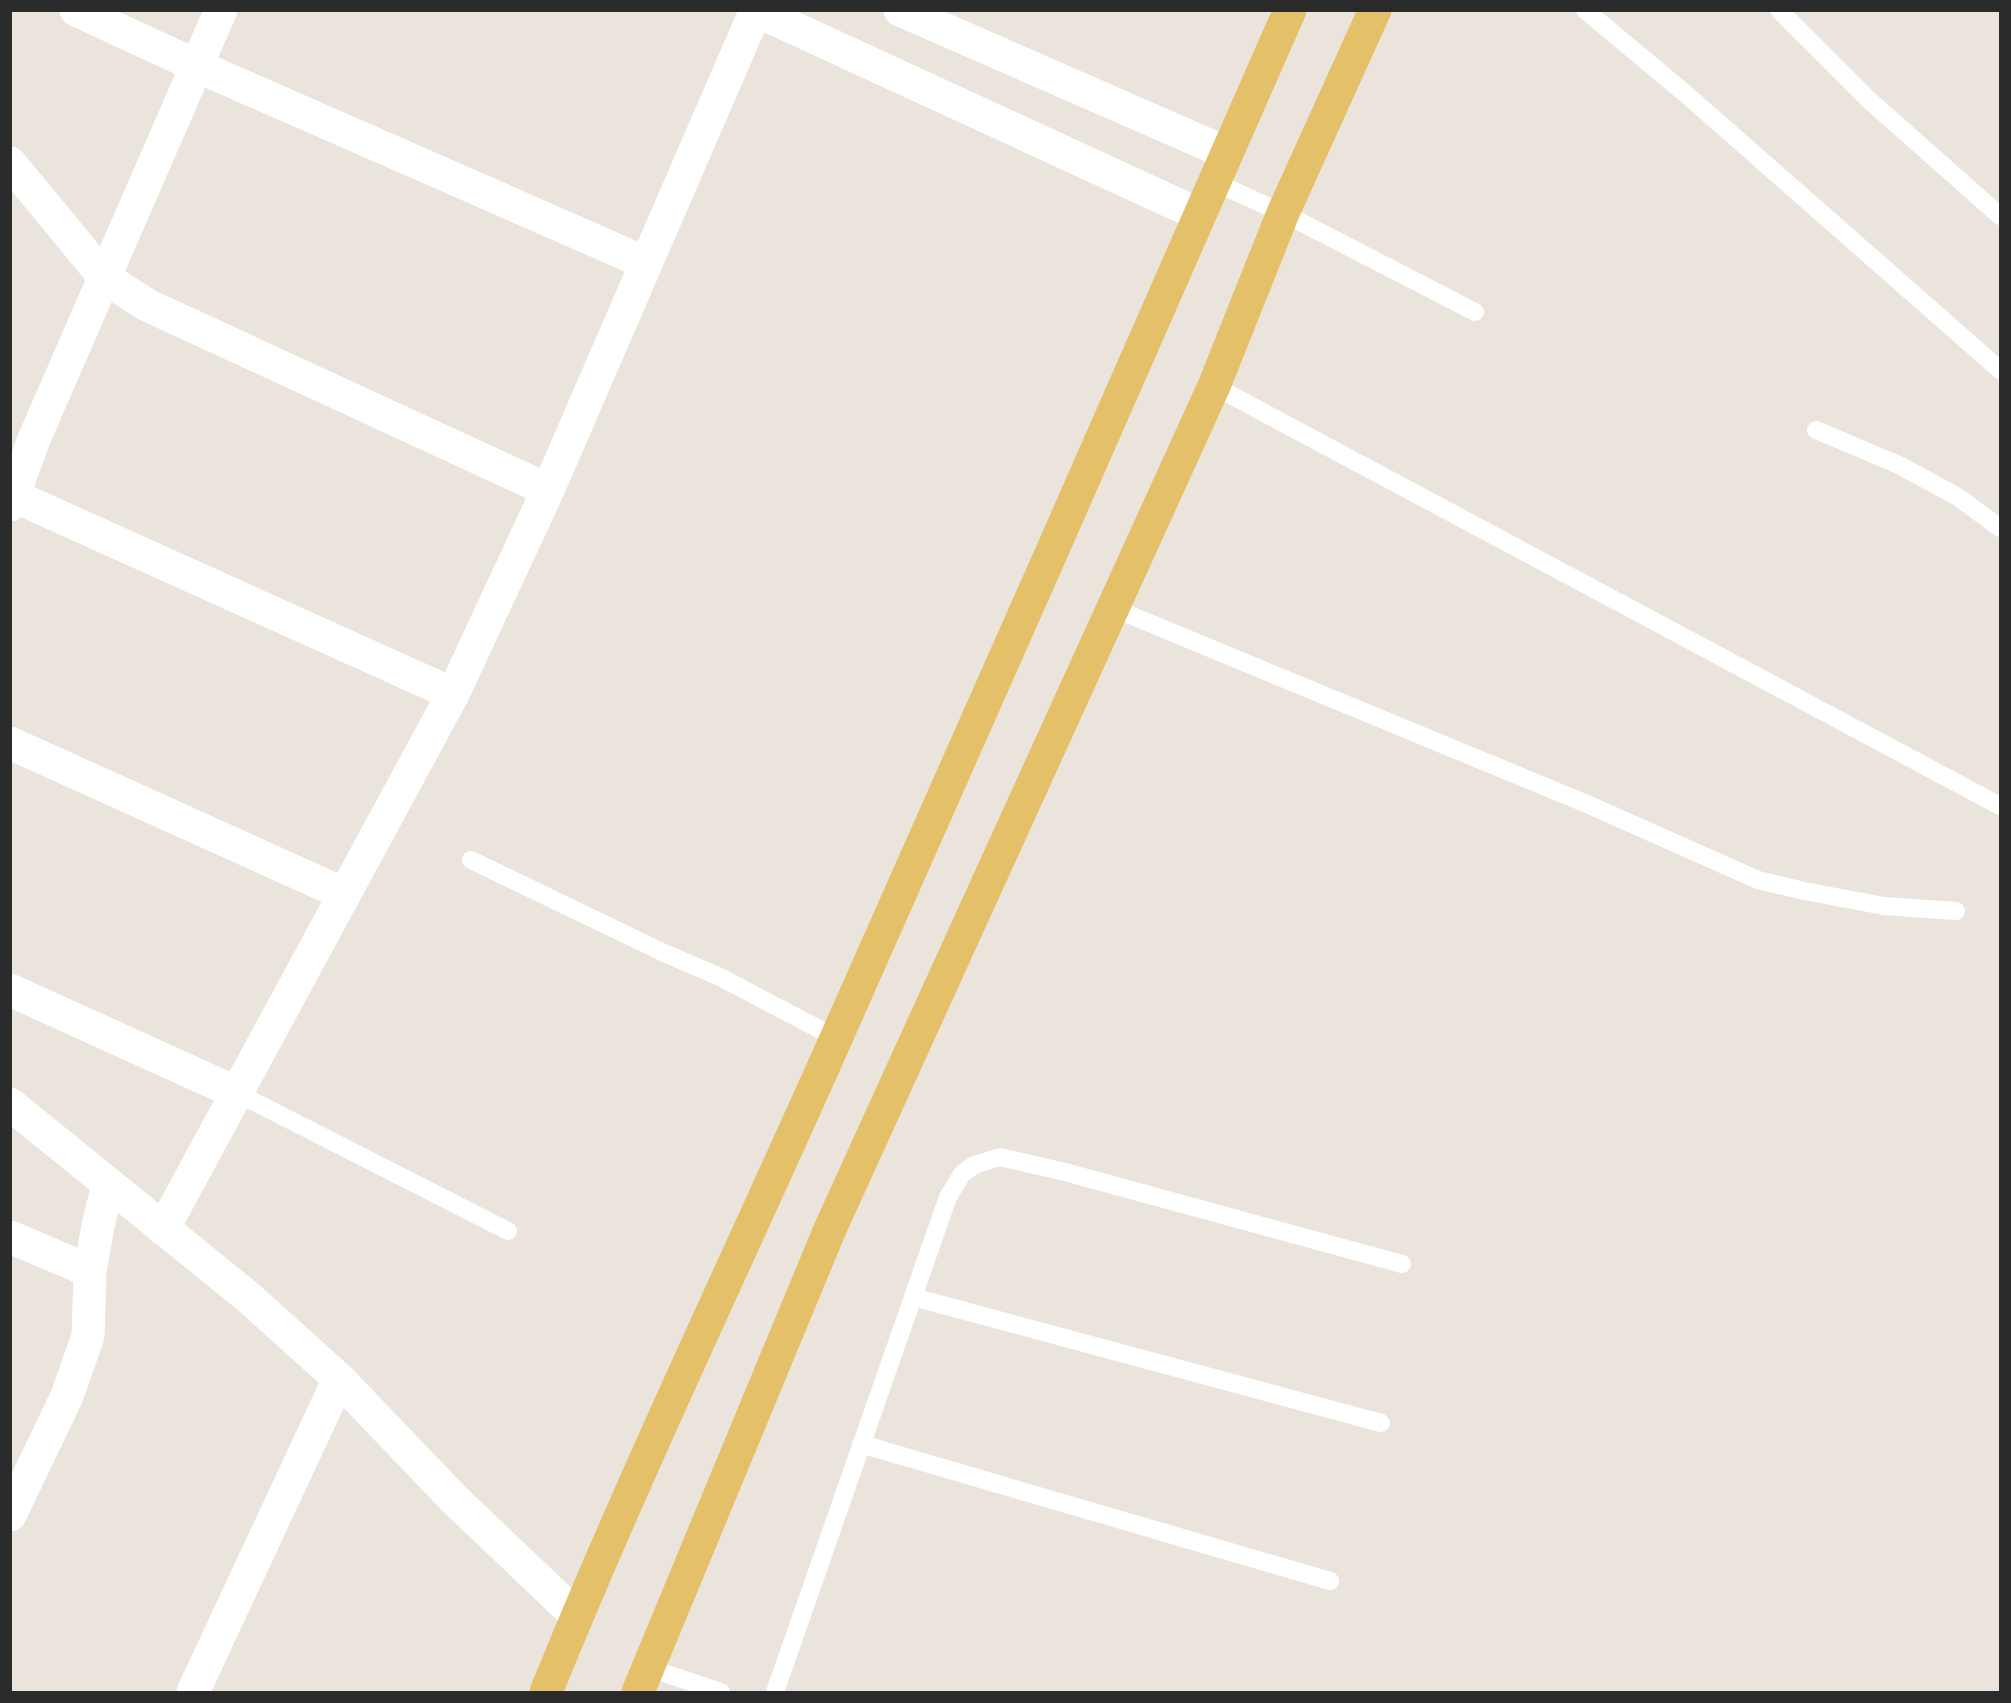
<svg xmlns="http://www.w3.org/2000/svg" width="2011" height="1703" font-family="'Exo 2',sans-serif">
<rect width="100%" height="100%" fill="#eae4dd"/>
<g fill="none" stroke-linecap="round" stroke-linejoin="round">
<g stroke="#fff" stroke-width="18">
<polyline points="1585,10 1687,95 2000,370"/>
<polyline points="1779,10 1869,100 2000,216"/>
<polyline points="1214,182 1283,213 1475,312"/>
<polyline points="1214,386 2000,806"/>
<polyline points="1816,430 1899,465 1958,497 2000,528"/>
<polyline points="1113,608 1587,804 1758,880 1804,891 1884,906 1956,911"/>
<polyline points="471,860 662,952 720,977 836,1038"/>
<polyline points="237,1093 508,1231"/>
<polyline points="913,1297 1381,1423"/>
<polyline points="861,1444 1330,1581"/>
<polyline points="649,1668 721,1692"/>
<polyline points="775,1692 948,1197 962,1174 974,1165 1000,1157 1065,1172 1402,1264"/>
</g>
<g stroke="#fff" stroke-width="33">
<polyline points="76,10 197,66 646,263"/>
<polyline points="755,10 1200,215"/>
<polyline points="900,10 1227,153"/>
<polyline points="10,163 105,278 147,305 548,490"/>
<polyline points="14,496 453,694"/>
<polyline points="10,505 34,439 221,10"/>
<polyline points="10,743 344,894"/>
<polyline points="10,990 237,1093"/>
<polyline points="10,1104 248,1297 339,1379 455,1500 577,1616"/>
<polyline points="163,1229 453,694 548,490 756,10"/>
<polyline points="10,1237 90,1271"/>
<polyline points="10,1515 67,1396 88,1336 90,1271 98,1226 108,1185"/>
<polyline points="193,1692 339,1379"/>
</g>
<g stroke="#e4c068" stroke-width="33">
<path d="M546,1692C636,1470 741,1253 838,1034C990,693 1140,352 1290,10"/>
<polyline points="638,1692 830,1229 1214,386 1283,213 1375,10"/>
</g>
</g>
<rect width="2011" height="1703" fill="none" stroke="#2a2a2a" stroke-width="24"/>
</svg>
